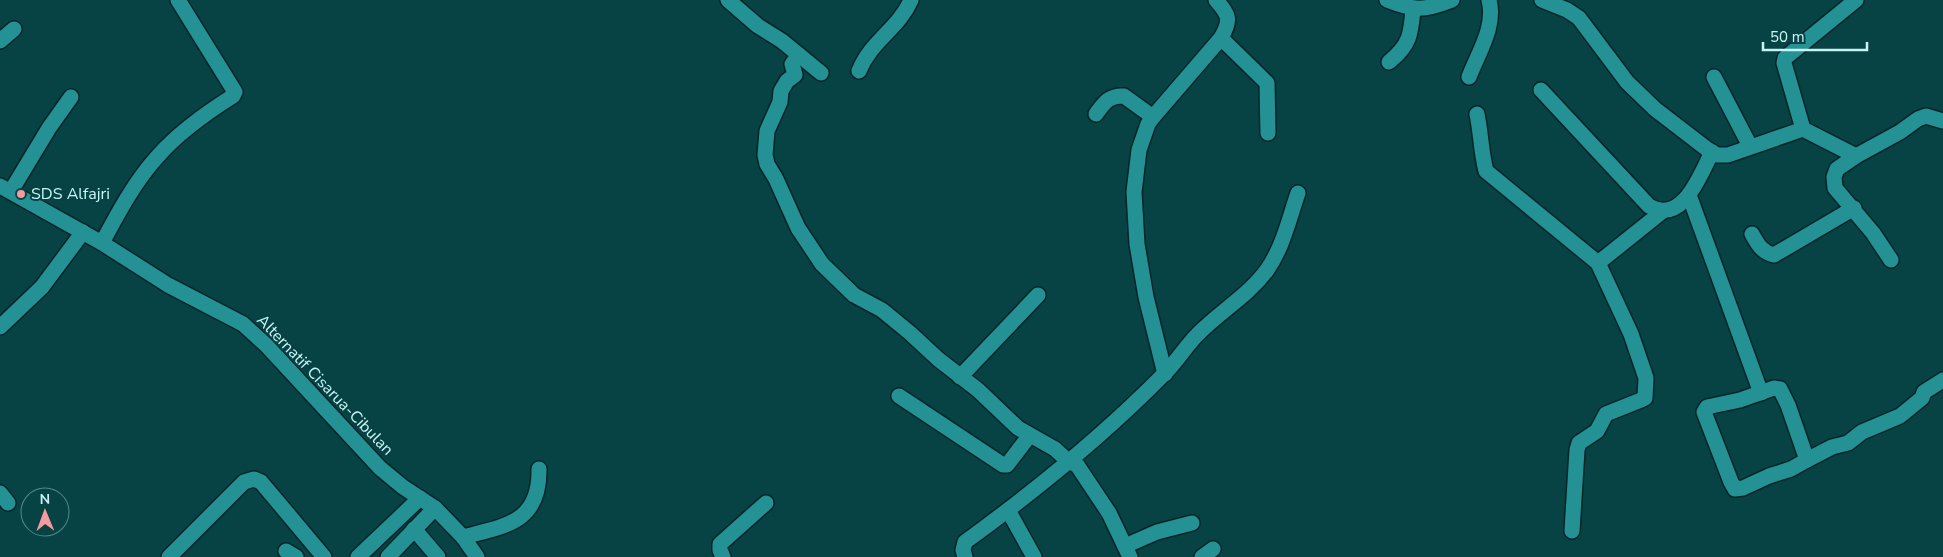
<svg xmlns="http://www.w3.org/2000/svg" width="1943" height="557" font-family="'Nunito Sans',sans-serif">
<rect width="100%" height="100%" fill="#074244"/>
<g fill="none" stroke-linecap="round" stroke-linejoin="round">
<defs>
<g id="minor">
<polyline points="728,0 758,26 782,41 821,73"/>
<path d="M1387,0C1415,11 1424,11 1452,0"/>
<polyline points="1542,0 1567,10 1579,18 1627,82 1655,109 1707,149 1717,155 1728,155 1803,129 1856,156 1900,132 1918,119 1926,116 1943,121"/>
<polyline points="1221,38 1267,83 1268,133"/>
<polyline points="0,41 14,29"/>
<polyline points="799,55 792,64 795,75 787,81 781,91 780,102 767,131 765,155 767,164 776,179 798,228 822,264 854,295 882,310 910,333 938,359 978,390 1018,428 1055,449 1069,462 1077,465 1109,513 1130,557"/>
<path d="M1389,62C1410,45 1411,34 1413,9"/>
<path d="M859,71C870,42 899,28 911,0"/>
<path d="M1469,77C1478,53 1496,27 1489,0"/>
<polyline points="1714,77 1750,146"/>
<path d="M1541,90L1649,206C1683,225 1700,175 1712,152"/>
<path d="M1096,114C1104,103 1109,95 1124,96L1153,117"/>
<path d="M1477,114C1481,133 1481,152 1486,171L1598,263L1663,211"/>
<polyline points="1803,129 1784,63 1785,58 1856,0"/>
<polyline points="1856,156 1837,169 1834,177 1835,188 1873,233 1891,260"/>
<polyline points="0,186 102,243 168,285 243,324 266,345 380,468 403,487 435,508 463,537 477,557"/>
<polyline points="11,191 49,128 71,97"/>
<polyline points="1689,195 1761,393"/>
<path d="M1752,234C1758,245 1762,252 1774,255L1854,208"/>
<path d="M102,243C118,213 135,181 158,156C179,132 206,113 233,96L235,92L178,0"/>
<polyline points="0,327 42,287 83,232"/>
<path d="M1165,374L1146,297L1137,244L1134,192L1139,150L1148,124L1153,117L1221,38C1231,20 1230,16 1216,0"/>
<polyline points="960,377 1038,295"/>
<polygon points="1774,388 1780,389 1788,405 1807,460 1791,469 1769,476 1743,488 1735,489 1731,482 1704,412 1707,407 1740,400"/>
<polyline points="899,396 1003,465 1007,465 1030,435"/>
<polyline points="1807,460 1832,447 1848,443 1862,432 1900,416 1922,398 1924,392 1943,380"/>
<polyline points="0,493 8,503"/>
<polyline points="1008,510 1034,557"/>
<polyline points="414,529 438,557"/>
<polyline points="1572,531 1577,450 1579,443 1597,431 1606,414 1641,400 1645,398 1646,378 1631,334 1598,263"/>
<path d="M463,537C505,526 540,523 539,469"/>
<polyline points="1125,546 1157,532 1192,523"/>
<polyline points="286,551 296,557"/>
<polyline points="169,557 244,482 254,479 261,482 324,557"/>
<polyline points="358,557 420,498"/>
<polyline points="388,557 435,508"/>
<polyline points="723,557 720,550 720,544 766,503"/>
<path d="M965,557L963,550L965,542C1035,491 1102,437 1163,375C1176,363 1185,347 1197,335C1219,312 1248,296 1267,270C1283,247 1289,219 1298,193"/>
<polyline points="1202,557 1213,549"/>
</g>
</defs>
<use href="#minor" stroke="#052627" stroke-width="18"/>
<use href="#minor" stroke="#249195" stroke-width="15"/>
</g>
<circle fill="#f59b9d" stroke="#074244" stroke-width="2" cx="21" cy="194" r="5"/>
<g text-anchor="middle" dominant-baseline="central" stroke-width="4" stroke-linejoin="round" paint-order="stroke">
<g font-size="16" fill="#c7f5f6" stroke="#074244" text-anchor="start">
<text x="31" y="194">SDS Alfajri</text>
</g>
<g font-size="16" fill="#c7f5f6" stroke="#074244">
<text transform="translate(325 385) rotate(46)">Alternatif Cisarua-Cibulan</text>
</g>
</g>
<g transform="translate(45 512) rotate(359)"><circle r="24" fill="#074244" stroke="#548a8b"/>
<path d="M0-4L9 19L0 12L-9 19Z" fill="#f59b9d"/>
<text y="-8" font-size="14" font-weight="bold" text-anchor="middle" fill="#c7f5f6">N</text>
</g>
<path d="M1763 42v8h104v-8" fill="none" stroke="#c7f5f6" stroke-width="2.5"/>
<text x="1770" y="42" font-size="15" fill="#c7f5f6" stroke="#074244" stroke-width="4" paint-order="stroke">50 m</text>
</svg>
